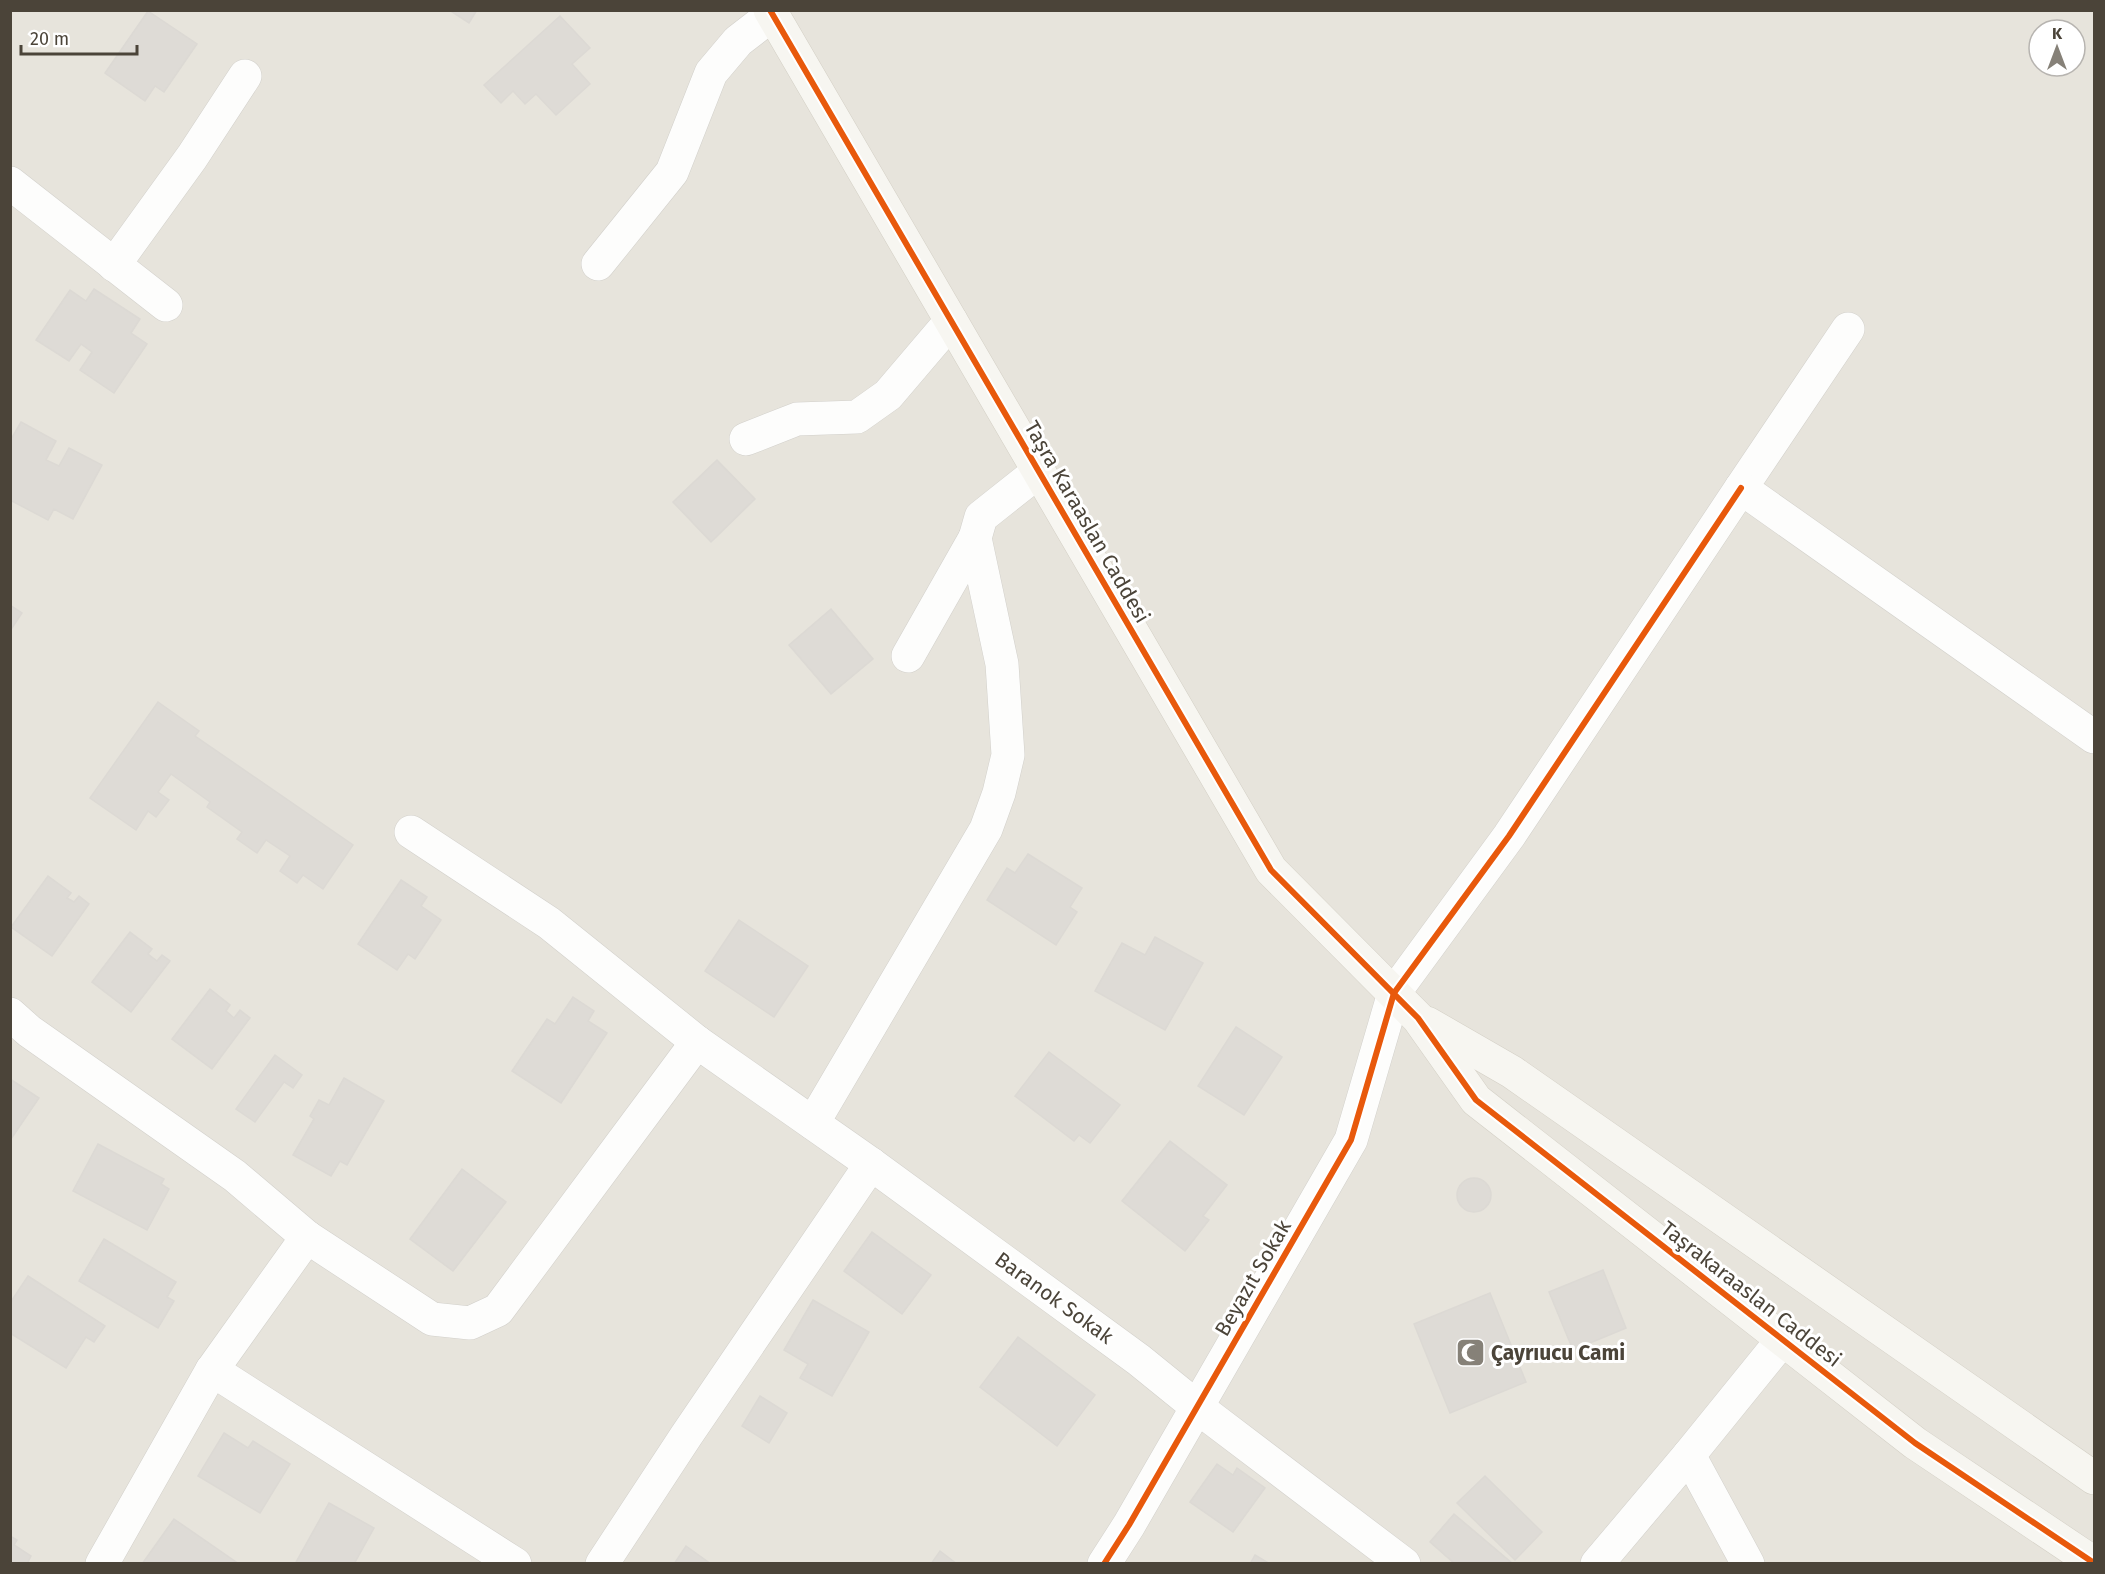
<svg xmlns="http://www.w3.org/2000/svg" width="2105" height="1574" font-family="'Fira Sans',sans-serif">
<rect width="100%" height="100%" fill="#f4f2ee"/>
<path fill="#e7e4dc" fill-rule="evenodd" d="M11,11H2094V1563H11ZM2039,30H2075V66H2039Z"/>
<g fill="#dedbd6" stroke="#dcd9d4" stroke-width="1.5">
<polygon points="449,10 477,10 469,23"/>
<polygon points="148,11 197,44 164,92 155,86 145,101 105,73"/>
<polygon points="560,16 590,48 572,64 590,84 556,115 536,94 525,104 513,91 501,103 484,85"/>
<polygon points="94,289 140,319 131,333 147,344 114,393 80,370 92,352 81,344 69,361 36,340 70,290 86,301"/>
<polygon points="21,422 56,441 46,460 59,466 69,448 102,465 73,519 54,509 48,520 10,500 10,441"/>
<polygon points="717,460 755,499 711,542 673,502"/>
<polygon points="10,605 22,613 10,631"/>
<polygon points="831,609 873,659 831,694 789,645"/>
<polygon points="158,702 199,731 195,736 353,845 323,889 303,875 297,883 280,871 290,856 266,840 257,853 237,839 242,832 207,807 210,802 171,774 158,792 169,800 156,817 148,811 136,830 90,798"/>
<polygon points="1028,854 1082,888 1070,907 1077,912 1056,945 987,900 1007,868 1015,873"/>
<polygon points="48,876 71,893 67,898 74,902 79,896 89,904 52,956 11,927"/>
<polygon points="401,880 427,897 421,906 441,920 415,959 408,954 397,970 358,944"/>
<polygon points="739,920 808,966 774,1017 705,971"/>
<polygon points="130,932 152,949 148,954 157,961 162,955 170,961 131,1012 92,982"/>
<polygon points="1155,937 1203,963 1165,1030 1095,991 1122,943 1145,955"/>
<polygon points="210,989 230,1005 226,1011 234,1018 240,1010 250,1018 212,1069 172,1039"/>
<polygon points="573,997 594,1011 588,1021 607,1033 561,1103 512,1071 547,1019 555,1024"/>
<polygon points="1236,1027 1282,1057 1244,1115 1198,1086"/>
<polygon points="1049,1052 1120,1105 1090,1143 1079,1135 1074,1141 1015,1096"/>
<polygon points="275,1055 302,1075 293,1088 284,1082 255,1122 236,1109"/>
<polygon points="344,1078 384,1101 347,1165 340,1161 331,1176 293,1155 314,1119 310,1116 319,1100 329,1105"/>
<polygon points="10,1079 39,1098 11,1139 10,1139"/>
<polygon points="1170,1141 1227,1185 1203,1216 1209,1220 1185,1251 1122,1201"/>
<polygon points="98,1144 164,1179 161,1184 169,1189 147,1230 73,1191"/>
<polygon points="462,1169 506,1202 453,1271 410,1239"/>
<circle cx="1474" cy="1195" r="17"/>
<polygon points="872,1232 931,1275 902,1314 844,1271"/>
<polygon points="104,1239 176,1282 167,1297 174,1301 158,1328 79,1281"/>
<polygon points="1603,1270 1626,1328 1573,1350 1549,1292"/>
<polygon points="28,1276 105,1326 94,1342 86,1337 66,1368 10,1333 10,1303"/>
<polygon points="1490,1293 1526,1382 1450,1413 1414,1324"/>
<polygon points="813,1300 869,1332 832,1396 800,1378 808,1364 784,1350"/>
<polygon points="1018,1337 1095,1395 1057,1446 980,1387"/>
<polygon points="760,1396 787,1413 769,1443 742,1426"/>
<polygon points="224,1433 248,1448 253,1441 290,1464 260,1513 198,1476"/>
<polygon points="1217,1464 1233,1475 1237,1468 1265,1488 1233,1532 1190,1502"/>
<polygon points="1485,1476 1542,1532 1515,1560 1457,1503"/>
<polygon points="329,1503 374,1528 354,1564 295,1564"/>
<polygon points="1454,1514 1512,1563 1511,1564 1455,1564 1430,1542"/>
<polygon points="174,1519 239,1564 142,1564"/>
<polygon points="10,1536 17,1540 14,1545 31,1556 27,1564 10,1564"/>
<polygon points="686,1546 711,1564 674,1564"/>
<polygon points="940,1551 957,1564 931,1564"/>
<polygon points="1255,1555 1270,1564 1250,1564"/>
</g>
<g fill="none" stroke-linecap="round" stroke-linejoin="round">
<defs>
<g id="street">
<polyline points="10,183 166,305"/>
<polyline points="598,264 672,172 711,73 738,41 773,14"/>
<polyline points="114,265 192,157 245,76"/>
<polyline points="1848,329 1741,488 2094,737"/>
<polyline points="746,439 797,419 857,417 888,395 951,321"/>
<polyline points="908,656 975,538"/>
<polyline points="411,832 549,923 697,1042 871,1164 1139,1360 1197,1407 1404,1564"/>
<polyline points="10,1014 29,1031 235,1176 307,1237"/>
<polyline points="813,1123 986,829 999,793 1008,755 1002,664 975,538 981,517 1039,471"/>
<polyline points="212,1370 515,1564"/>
<polyline points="102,1564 212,1370 307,1237 432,1319 470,1323 498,1310 697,1042"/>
<polyline points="602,1564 686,1436 871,1164"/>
<polyline points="1104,1564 1129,1525 1351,1140 1394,993 1509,836 1741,488"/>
<polyline points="1597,1564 1689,1455"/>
<polyline points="1748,1564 1689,1455 1783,1339"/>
</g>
<g id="secondary">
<polyline points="770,10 1271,870 1418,1018 1476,1100 1915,1443 2094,1563"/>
<polyline points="1427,1023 1512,1072 2094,1478"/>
</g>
</defs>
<use href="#street" stroke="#d2d0cb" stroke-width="34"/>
<use href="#secondary" stroke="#d3cfc5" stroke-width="34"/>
<use href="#street" stroke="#fdfdfc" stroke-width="33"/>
<use href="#secondary" stroke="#f7f6f1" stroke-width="33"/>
<defs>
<g id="cycleway">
<polyline points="770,10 1271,870 1418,1018 1476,1100 1915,1443 2094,1563"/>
<polyline points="1104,1564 1129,1525 1351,1140 1394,993 1509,836 1741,488"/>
</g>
</defs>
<use href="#cycleway" stroke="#fff" stroke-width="10"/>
<use href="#cycleway" stroke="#e8590c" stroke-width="6"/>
</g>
<defs>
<symbol id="mosque-square" viewBox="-11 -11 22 22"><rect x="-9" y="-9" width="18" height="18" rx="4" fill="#868178" stroke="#fff"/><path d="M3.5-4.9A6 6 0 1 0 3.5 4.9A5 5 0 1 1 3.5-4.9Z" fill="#fff"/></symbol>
</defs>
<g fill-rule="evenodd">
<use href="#mosque-square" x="1454" y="1336" width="33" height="33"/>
</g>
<g text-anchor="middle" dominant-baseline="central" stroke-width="6" stroke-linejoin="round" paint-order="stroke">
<g font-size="21" fill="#4b4439" stroke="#fff">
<text transform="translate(1087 522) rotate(60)">Taşra Karaaslan Caddesi</text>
<text transform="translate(1253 1278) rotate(-60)">Beyazıt Sokak</text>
<text transform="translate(1751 1294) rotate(38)">Taşrakaraaslan Caddesi</text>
<text transform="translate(1054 1298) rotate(36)">Baranok Sokak</text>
</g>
<g font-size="21" font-weight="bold" fill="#4b4439" stroke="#fff" text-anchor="start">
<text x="1491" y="1353">Çayrıucu Cami</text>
</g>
</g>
<rect width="2105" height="1574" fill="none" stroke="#4b4439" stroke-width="24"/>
<g transform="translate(2057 48)"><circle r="28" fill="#ffffff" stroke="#b7b4b0" stroke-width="1.5"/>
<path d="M0-4.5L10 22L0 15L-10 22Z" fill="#868178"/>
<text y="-9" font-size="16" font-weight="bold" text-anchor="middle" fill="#4b4439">K</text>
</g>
<path d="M21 45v9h116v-9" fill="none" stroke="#4b4439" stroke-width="3"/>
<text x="30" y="45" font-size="18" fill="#4b4439" stroke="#ffffff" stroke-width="4.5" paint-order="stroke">20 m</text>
</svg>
